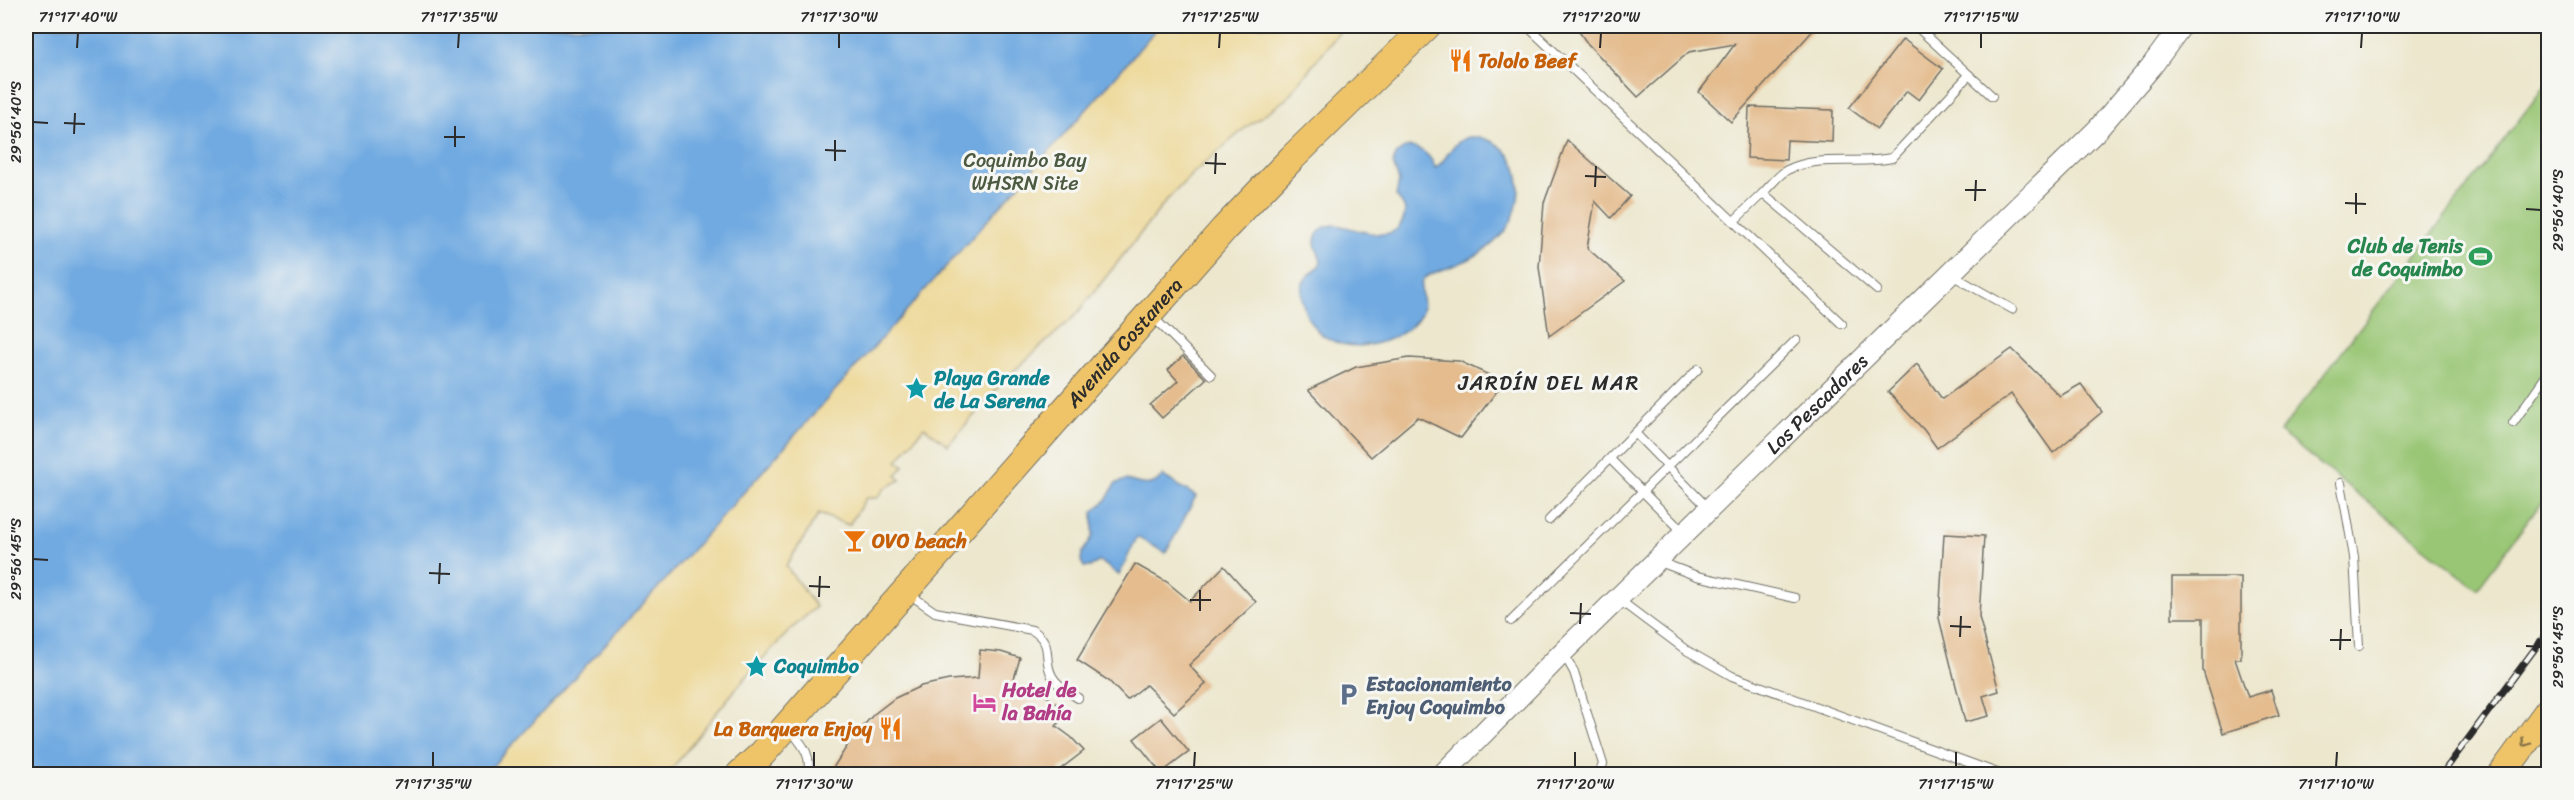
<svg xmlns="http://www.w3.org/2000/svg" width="2574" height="800" font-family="Sriracha,sans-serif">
<rect width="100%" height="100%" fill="#f6f6f2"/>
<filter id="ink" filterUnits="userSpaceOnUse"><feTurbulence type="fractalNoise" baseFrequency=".0167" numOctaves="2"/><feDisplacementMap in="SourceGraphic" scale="12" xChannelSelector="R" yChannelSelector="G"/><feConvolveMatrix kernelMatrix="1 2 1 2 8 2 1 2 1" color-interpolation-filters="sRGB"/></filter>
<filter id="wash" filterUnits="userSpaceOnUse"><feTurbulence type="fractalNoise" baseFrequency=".008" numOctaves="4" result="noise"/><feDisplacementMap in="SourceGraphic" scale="24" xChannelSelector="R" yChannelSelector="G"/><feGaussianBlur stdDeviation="1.35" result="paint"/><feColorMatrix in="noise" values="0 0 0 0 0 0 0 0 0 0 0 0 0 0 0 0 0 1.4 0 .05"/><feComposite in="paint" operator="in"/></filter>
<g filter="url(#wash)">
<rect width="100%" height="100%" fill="#ece7cd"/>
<polygon fill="#99c674" stroke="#627850" stroke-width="1.5" points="2548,82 2548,494 2477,589 2280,432"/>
<path fill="#eeda9e" stroke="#8c8264" stroke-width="1.5" d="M1159,26H1344L1286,99L1245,128L1191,175L1167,200L1075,316L1008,376L948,445L924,427L897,461L904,466L896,475L901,480L886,487L877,498H866L849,525L819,514L786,566L816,607C759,655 714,716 668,774H485L668,577L1095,100Z"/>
<g fill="#71aae1" stroke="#4e6a86" stroke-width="1.5">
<polygon points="26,26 1159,26 1095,100 668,577 485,774 26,774"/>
<path d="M1469,137C1486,136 1502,144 1512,159C1519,171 1520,185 1518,199C1514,231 1487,253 1458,264C1446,269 1435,271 1424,278C1415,290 1431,305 1416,321C1388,351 1329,358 1308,318C1304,309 1300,296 1302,286C1305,274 1317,272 1321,262C1319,250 1310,243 1319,232C1323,227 1330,225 1336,225C1354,227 1393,247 1403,220C1408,208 1402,204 1396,196L1399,181L1393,164C1399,136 1429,147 1435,168C1450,159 1447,144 1469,137Z"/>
<path d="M1163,476L1196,496L1166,553L1137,537L1119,575L1100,561L1090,567H1084L1081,561L1082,553L1093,536V512L1107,499L1115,484L1125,480C1141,483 1150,490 1163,476Z"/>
</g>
<g id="blocks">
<g fill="#e4bc8e">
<polygon points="1575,26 1817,26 1731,122 1699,92 1735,44 1689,52 1638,97 1587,43"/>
<polygon points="1903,39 1943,69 1919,100 1907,91 1877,129 1849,108"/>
<polygon points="1749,107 1833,110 1832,142 1787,140 1786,160 1747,158"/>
<polygon points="1567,140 1630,196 1611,218 1595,201 1587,248 1625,281 1549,336 1539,267 1544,203"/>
<polygon points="2012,349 2060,396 2081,384 2102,412 2053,453 2011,394 1937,448 1924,430 1888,392 1917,364 1942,399"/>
<polygon points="1183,356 1206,379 1162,418 1150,405 1178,381 1168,370"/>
<polygon points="1409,358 1459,361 1504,382 1461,438 1418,417 1371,457 1308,390 1356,367"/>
<polygon points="1944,534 1984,536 1979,617 1999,691 1983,696 1989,716 1965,722 1939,618"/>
<polygon points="1135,564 1167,582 1190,601 1224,566 1256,602 1189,665 1206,684 1174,713 1146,685 1127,700 1109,681 1077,660"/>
<polygon points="2172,577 2241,577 2241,659 2235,659 2248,697 2271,690 2279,715 2223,733 2203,671 2203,618 2172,618"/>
<polygon points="980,650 1001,652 1020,658 1013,682 1042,693 1068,712 1056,726 1071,737 1084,751 1054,774 829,774 853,737 874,714 895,698 921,686 949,680 978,678"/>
<polygon points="1161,718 1189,752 1161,773 1134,739"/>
</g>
</g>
</g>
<g filter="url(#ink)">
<use href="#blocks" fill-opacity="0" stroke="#6f6d64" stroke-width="1.5"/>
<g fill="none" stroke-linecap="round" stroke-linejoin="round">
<defs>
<g id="service">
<polyline points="1527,26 1842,324"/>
<polyline points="1916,26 1992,96"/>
<path d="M1763,193C1770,186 1778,175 1787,170C1818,154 1859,165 1892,158L1969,75"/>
<polyline points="1734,221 1763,193 1877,290"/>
<polyline points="1950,274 2012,309"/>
<polyline points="1152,316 1211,375"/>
<polyline points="2513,423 2548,373"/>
<polyline points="1635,433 1709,509"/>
<polyline points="1610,459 1684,533"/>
<polyline points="2341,483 2354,557 2359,646"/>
<polyline points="1549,520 1698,369"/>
<polyline points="1657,561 1697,576 1795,598"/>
<path d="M909,594L935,612L1032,630C1055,644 1042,658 1052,676C1057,686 1069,692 1078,698"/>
<polyline points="1618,599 1686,650 1732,676 2000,774"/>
<polyline points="1511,621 1796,340"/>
<polyline points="1564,654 1574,672 1603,764 1599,774"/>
<path d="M789,728C800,742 814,756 807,774"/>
</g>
<g id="tertiary">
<path id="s1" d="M1443,774L1563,652L2097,130L2151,67L2181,26"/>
</g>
<g id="primary">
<path id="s2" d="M740,774L762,754L1224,229L1292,158L1427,26"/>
<polyline points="2502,774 2548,711"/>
</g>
</defs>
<use href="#service" stroke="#6f6d64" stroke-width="10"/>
<use href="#tertiary" stroke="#6f6d64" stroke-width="23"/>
<use href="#primary" stroke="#6f6d64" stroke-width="29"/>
<use href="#service" stroke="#fff" stroke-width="8"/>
<use href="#tertiary" stroke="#fff" stroke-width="21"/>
<use href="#primary" stroke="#efc469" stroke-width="27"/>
<defs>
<polyline id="rail" points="2442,774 2548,631"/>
</defs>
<use href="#rail" stroke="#2b2b2b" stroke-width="7"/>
<use href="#rail" stroke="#f6f6f2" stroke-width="4.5" stroke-dasharray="14" stroke-linecap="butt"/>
</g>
<defs><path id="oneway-chevron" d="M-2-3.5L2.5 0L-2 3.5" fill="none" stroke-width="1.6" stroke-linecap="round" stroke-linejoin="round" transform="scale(1.5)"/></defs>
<use stroke="#837047" href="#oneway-chevron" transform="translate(2525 743) rotate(126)"/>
</g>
<path fill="none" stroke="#2b2b2b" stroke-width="2" d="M77,48L78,33M458,48L459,33M839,48V33M1219,48L1220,33M1600,48L1601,33M1981,48V33M2361,48L2362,33M33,122L48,123M64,123L85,124M74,134L75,113M444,137H465M455,147V126M825,150L846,151M835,161V140M1205,163L1226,164M1215,174L1216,153M1585,176L1606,177M1595,187L1596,166M1965,190H1986M1975,201L1976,180M2345,203L2366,204M2526,209L2541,210M2356,214V193M33,559L48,560M429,573L450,574M439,584L440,563M809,586L830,587M819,597L820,576M1190,600H1211M1200,611V590M1570,613L1591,614M1580,624L1581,603M1950,626L1971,627M1960,637L1961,616M2330,640H2351M2526,646L2541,647M2340,650L2341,629M433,767V752M814,767V752M1194,767L1195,752M1575,767V752M1956,767V752M2336,767L2337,752"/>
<defs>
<symbol id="restaurant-bare" viewBox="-9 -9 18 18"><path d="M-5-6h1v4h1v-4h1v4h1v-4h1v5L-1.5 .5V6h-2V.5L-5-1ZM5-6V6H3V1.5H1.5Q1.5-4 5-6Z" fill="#e8710a" stroke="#f6f6f2" stroke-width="2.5" paint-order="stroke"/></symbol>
<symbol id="stadium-bare" viewBox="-9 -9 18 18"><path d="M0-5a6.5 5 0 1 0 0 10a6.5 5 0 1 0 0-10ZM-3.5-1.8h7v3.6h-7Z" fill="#2e9e5b" stroke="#f6f6f2" stroke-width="2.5" paint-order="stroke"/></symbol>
<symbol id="sight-bare" viewBox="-9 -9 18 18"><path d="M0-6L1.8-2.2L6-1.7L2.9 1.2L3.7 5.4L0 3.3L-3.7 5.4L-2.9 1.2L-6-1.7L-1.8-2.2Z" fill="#0f9aa8" stroke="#f6f6f2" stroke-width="2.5" paint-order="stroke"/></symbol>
<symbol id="bar-bare" viewBox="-9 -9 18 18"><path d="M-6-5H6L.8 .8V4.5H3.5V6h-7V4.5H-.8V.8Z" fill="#e8710a" stroke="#f6f6f2" stroke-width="2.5" paint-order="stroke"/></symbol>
<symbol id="parking-bare" viewBox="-9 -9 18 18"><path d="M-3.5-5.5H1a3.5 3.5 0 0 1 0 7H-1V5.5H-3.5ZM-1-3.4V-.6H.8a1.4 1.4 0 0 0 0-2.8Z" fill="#5c6f8a" stroke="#f6f6f2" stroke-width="2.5" paint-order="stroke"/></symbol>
<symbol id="hotel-bare" viewBox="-9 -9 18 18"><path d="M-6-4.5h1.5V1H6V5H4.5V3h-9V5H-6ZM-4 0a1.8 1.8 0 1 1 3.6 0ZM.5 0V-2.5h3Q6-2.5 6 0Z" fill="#d1479c" stroke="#f6f6f2" stroke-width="2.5" paint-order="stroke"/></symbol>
</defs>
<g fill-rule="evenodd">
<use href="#restaurant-bare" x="1444" y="44" width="33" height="33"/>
<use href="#stadium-bare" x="2464" y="240" width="33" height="33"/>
<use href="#sight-bare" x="900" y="372" width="33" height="33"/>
<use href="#bar-bare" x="838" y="524" width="33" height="33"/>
<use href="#sight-bare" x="740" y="650" width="33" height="33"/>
<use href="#parking-bare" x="1332" y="678" width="33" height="33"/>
<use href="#hotel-bare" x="968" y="686" width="33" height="33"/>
<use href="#restaurant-bare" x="874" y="712" width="33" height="33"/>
</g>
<g text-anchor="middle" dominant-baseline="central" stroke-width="6" stroke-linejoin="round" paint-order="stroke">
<g font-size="20" font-weight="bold" fill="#c56008" stroke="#f6f6f2" text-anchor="start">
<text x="1478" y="61">Tololo Beef</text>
<text x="872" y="541">OVO beach</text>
<text x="872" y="729" text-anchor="end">La Barquera Enjoy</text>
</g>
<g font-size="20" fill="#4c5a41" stroke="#f6f6f2">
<text x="1025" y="160">Coquimbo Bay<tspan x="1025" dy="23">WHSRN Site</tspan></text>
</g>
<g font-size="20" font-weight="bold" fill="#27864d" stroke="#f6f6f2" text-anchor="end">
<text x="2463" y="246">Club de Tenis<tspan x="2463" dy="23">de Coquimbo</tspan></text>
</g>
<g font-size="20" fill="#2b2b2b" stroke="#f6f6f2">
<text stroke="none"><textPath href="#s2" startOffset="578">Avenida Costanera</textPath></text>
<text stroke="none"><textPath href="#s1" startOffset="526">Los Pescadores</textPath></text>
</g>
<g font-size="20" font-weight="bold" fill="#0d838f" stroke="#f6f6f2" text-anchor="start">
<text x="934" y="378">Playa Grande<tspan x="934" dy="23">de La Serena</tspan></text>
<text x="774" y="666">Coquimbo</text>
</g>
<g font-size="20" font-weight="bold" fill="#4e5e75" stroke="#f6f6f2" text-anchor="start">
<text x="1366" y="684">Estacionamiento<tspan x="1366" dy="23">Enjoy Coquimbo</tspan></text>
</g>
<g font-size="20" font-weight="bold" fill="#b23c85" stroke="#f6f6f2" text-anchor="start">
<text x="1002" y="690">Hotel de<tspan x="1002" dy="23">la Bahía</tspan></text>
</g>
<g font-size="21" letter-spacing="1.5" fill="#2b2b2b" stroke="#f6f6f2">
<text x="1549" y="383">JARDÍN DEL MAR</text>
</g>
</g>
<rect width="2574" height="800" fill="none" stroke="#f6f6f2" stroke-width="66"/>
<rect x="33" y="33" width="2508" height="734" fill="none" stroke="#2b2b2b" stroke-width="2"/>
<g font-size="15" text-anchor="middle" fill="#2b2b2b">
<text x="78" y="22">71°17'40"W</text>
<text x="459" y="22">71°17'35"W</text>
<text x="839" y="22">71°17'30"W</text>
<text x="1220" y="22">71°17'25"W</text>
<text x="1601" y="22">71°17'20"W</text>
<text x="1981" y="22">71°17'15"W</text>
<text x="2362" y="22">71°17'10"W</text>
<text transform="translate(16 122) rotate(-90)" y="5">29°56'40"S</text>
<text transform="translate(2558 210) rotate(-90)" y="5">29°56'40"S</text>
<text transform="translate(16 559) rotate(-90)" y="5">29°56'45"S</text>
<text transform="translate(2558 647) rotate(-90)" y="5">29°56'45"S</text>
<text x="433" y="789">71°17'35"W</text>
<text x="814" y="789">71°17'30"W</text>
<text x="1194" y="789">71°17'25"W</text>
<text x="1575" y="789">71°17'20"W</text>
<text x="1956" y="789">71°17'15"W</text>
<text x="2336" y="789">71°17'10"W</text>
</g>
</svg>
